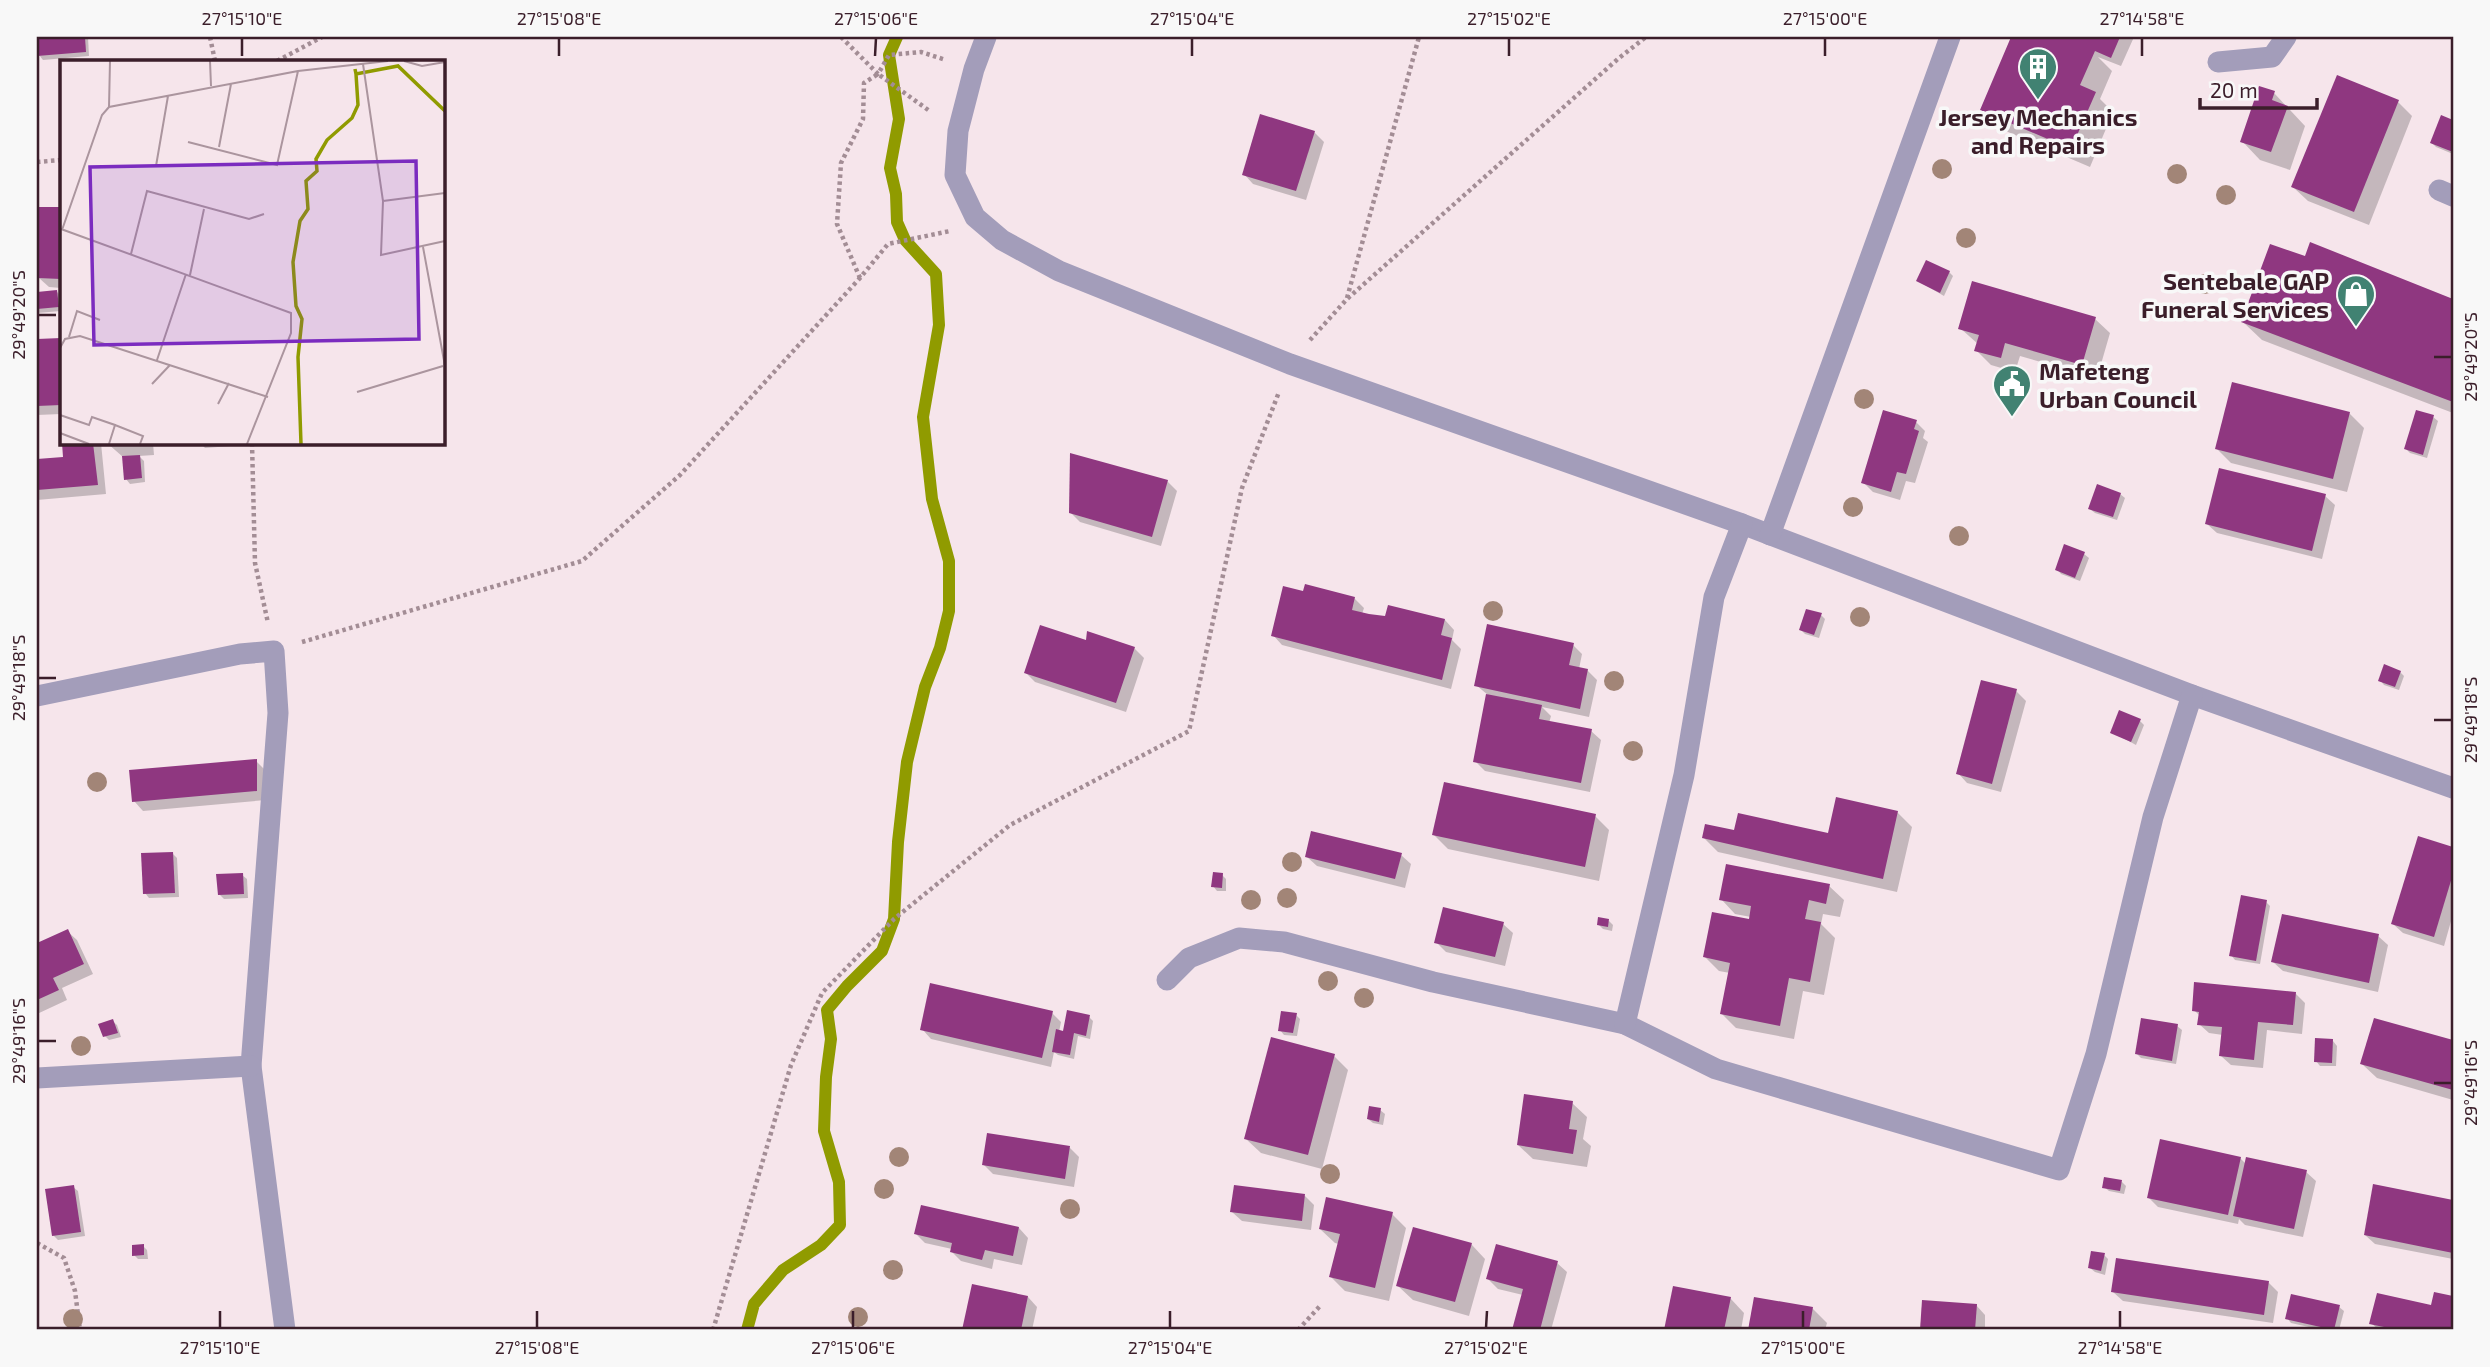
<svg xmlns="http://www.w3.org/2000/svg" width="2490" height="1367" font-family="'Exo 2',sans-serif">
<rect width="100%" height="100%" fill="#f6e5eb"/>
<g fill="#0003">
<polygon points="38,37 88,37 89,56 43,60 39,55"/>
<polygon points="2013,37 2134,37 2121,66 2098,57 2112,71 2100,99 2113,112 2090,167 2001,129 1982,110"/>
<polygon points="2274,93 2305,126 2290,170 2260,160 2242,141"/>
<polygon points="2398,102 2412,116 2369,225 2308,201 2293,187"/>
<polygon points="2442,117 2453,122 2453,154 2436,147 2432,143"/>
<polygon points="1314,132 1324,142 1306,200 1253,184 1244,174"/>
<polygon points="39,209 61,209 61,288 49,287 39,278"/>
<polygon points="2311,245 2453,301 2453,413 2262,340 2243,322 2306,258"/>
<polygon points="1949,272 1953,276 1944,296 1918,281"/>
<polygon points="57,292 61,296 61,311 37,313 37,294"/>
<polygon points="2095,319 2110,333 2097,378 2020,356 2015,372 1991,365 1976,350 1978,344 1960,328"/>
<polygon points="61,339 61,414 37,415 37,341"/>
<polygon points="2349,413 2364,428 2347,492 2231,463 2217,449"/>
<polygon points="2433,417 2438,421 2427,458 2410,453 2406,449"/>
<polygon points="1916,422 1925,431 1923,438 1928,442 1915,483 1906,481 1900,500 1873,492 1863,482"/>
<polygon points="64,443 101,443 106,494 37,500 37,461 65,458"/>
<polygon points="107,443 153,443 154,455 139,456 144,461 145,482 130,484 126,479 123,457"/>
<polygon points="200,443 244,443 244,445 205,448"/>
<polygon points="1167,481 1177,491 1161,546 1080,522 1071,513"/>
<polygon points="2120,494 2125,498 2117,520 2095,513 2090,509"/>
<polygon points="2325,496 2335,505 2322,559 2217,533 2207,524"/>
<polygon points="2066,546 2084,554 2089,558 2080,581 2061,574 2057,569"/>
<polygon points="1354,598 1364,608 1362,614 1369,616 1445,620 1454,630 1452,640 1461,649 1451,689 1282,645 1273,635"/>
<polygon points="1821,615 1825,619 1819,638 1805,634 1801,630"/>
<polygon points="1088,642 1134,648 1144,658 1126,712 1035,682 1026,673"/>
<polygon points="1573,645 1582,654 1579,669 1587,670 1597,680 1589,717 1542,707 1551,716 1549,723 1591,731 1601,740 1590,792 1485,771 1475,761 1488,695 1476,685"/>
<polygon points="2400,672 2404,676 2399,690 2384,685 2380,680"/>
<polygon points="2016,691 2026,701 2001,792 1967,783 1958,773"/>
<polygon points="2140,721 2144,725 2136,745 2112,732"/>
<polygon points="256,761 265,770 266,800 143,811 134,801"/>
<polygon points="1897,812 1912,827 1897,892 1718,852 1704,838 1735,832 1829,835"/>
<polygon points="1595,816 1609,830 1599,881 1448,849 1434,835"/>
<polygon points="2420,838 2453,848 2453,914 2444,946 2403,933 2393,924"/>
<polygon points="173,854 177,858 179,897 149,898 145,893"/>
<polygon points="1401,855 1411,864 1405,888 1317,866 1307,857"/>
<polygon points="242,875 247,879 248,898 224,899 219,894"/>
<polygon points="1222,875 1226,879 1226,891 1217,891 1213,886"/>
<polygon points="1829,886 1844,900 1840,917 1823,914 1821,924 1835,938 1824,995 1803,991 1794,1039 1736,1028 1722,1014 1730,973 1719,971 1705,957 1750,921 1751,917 1735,914 1721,899"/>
<polygon points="2266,902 2270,906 2260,964 2235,960 2231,955"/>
<polygon points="1609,921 1613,925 1612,931 1603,929 1599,925"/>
<polygon points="1503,924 1513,933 1505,966 1446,952 1436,942"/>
<polygon points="67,931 77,940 93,974 62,988 67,1000 37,1014 37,945"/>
<polygon points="2378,936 2388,945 2378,992 2283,971 2273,962"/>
<polygon points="2295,993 2305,1003 2302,1034 2267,1030 2263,1068 2231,1065 2221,1056 2223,1035 2209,1033 2199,1024 2200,1016 2194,1010"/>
<polygon points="1052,1013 1061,1022 1059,1032 1065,1033 1089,1017 1093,1021 1090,1039 1078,1036 1074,1059 1058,1055 1054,1052 1051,1067 931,1039 922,1029"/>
<polygon points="1296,1015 1300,1019 1297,1036 1284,1035 1280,1030"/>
<polygon points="2375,1020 2453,1042 2453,1100 2377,1078 2362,1064"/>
<polygon points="112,1021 117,1025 121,1037 109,1040 105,1036"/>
<polygon points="2177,1026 2182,1030 2176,1064 2141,1058 2137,1054"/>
<polygon points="2333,1041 2337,1046 2336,1066 2320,1066 2316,1061"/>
<polygon points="1334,1056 1348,1070 1322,1169 1261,1153 1246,1139"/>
<polygon points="1572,1103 1587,1117 1583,1139 1591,1146 1587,1167 1533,1159 1518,1145"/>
<polygon points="1380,1110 1385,1114 1383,1125 1373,1123 1368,1119"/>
<polygon points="1070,1148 1079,1157 1074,1187 993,1174 984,1165"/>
<polygon points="2240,1158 2247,1165 2306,1172 2316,1181 2303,1237 2245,1225 2239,1219 2238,1224 2158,1207 2148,1197"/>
<polygon points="2122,1182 2126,1186 2124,1194 2109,1191 2104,1187"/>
<polygon points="73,1187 78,1191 85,1236 58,1240 53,1235"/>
<polygon points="2374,1187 2453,1202 2453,1259 2375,1244 2365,1235"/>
<polygon points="1305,1196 1314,1205 1311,1230 1242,1221 1232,1212"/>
<polygon points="1392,1214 1406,1228 1389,1301 1345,1291 1331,1277 1339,1244 1335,1243 1320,1229"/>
<polygon points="1019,1228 1028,1238 1022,1265 994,1259 992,1269 961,1261 952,1252 952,1249 925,1243 916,1234"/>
<polygon points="1471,1244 1485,1259 1469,1316 1413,1300 1398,1286"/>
<polygon points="143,1246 147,1250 148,1259 138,1259 134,1255"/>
<polygon points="2104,1255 2108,1259 2105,1275 2095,1272 2090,1268"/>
<polygon points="1557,1263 1567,1272 1551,1330 1514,1330 1523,1295 1498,1289 1488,1279"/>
<polygon points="2268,1282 2278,1292 2273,1323 2123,1301 2113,1292"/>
<polygon points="973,1286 1028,1297 1037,1307 1032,1330 964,1330"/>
<polygon points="1674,1288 1730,1298 1744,1313 1741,1330 1666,1330"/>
<polygon points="2435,1294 2453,1298 2453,1330 2379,1330 2371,1323 2433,1307"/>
<polygon points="1755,1299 1812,1308 1827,1323 1825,1330 1750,1330"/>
<polygon points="1924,1302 1976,1305 1985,1315 1985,1330 1922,1330"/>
<polygon points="2339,1307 2344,1311 2339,1330 2322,1330 2291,1323 2287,1318"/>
</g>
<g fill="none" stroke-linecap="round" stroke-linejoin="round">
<polyline stroke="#909b00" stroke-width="12" points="747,1330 754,1304 783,1270 821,1245 840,1225 839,1182 824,1131 826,1077 831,1039 827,1010 847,986 882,951 894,919 898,842 907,762 925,687 940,648 949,611 949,561 932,499 923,417 939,325 936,274 905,240 897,222 896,194 890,168 899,119 889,55 897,37"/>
</g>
<g fill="#8f3780">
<polygon points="37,37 85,37 86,52 37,56"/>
<polygon points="2011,37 2120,37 2111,58 2095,51 2080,85 2096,92 2071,149 1980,110"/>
<polygon points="2337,75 2399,100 2354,212 2291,187"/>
<polygon points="2259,86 2275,91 2272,100 2288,106 2271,152 2240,142"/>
<polygon points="1260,114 1315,131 1296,191 1242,175"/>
<polygon points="2441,115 2453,120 2453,152 2430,143"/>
<polygon points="38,207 61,207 61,279 38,278"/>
<polygon points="2310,242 2453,299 2453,402 2241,322 2270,244 2305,256"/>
<polygon points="1926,260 1950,271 1940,293 1916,281"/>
<polygon points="1972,281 2096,317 2082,365 2005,343 2001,358 1974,351 1979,335 1958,329"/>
<polygon points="57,290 59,307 37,309 37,292"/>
<polygon points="61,338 61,405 37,406 37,339"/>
<polygon points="2232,382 2350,412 2333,479 2215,449"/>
<polygon points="1883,410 1917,420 1914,429 1919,431 1906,474 1897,472 1891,492 1861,483"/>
<polygon points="2416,410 2434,415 2423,455 2404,449"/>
<polygon points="62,443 93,443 98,485 37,490 37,459 63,457"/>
<polygon points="1070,453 1168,480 1152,537 1069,513"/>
<polygon points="140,455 142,478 124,480 122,456"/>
<polygon points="2219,468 2326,494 2312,551 2205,524"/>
<polygon points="2097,484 2121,493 2113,517 2088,509"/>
<polygon points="2064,544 2085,552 2075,578 2055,570"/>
<polygon points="1305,584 1355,597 1352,610 1369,614 1385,616 1388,605 1445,619 1441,635 1452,638 1442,680 1271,636 1283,586 1303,591"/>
<polygon points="1806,609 1822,613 1814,635 1799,630"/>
<polygon points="1487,624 1574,643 1569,665 1588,669 1580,709 1474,686"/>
<polygon points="1040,625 1086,640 1087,631 1135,647 1116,703 1024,673"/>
<polygon points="2384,664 2401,671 2395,687 2378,681"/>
<polygon points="1981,680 2017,689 1992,784 1956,774"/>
<polygon points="1486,694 1542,705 1539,719 1592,729 1581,783 1473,762"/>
<polygon points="2119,710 2141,719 2131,742 2110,733"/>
<polygon points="257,759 257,791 132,802 129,770"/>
<polygon points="1444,782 1596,814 1585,867 1432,835"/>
<polygon points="1836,797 1898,811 1883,879 1702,838 1705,824 1734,830 1738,813 1828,833"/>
<polygon points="1311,831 1402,853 1395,879 1305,857"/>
<polygon points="2418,836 2453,847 2453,874 2434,937 2391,924"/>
<polygon points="173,852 175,893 143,894 141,853"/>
<polygon points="1726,864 1830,884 1826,904 1809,900 1805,919 1821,922 1810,982 1789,978 1780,1026 1720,1014 1730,963 1703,957 1712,912 1749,919 1751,906 1719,900"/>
<polygon points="1213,872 1223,873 1222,888 1211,887"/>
<polygon points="243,873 244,894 218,895 216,874"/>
<polygon points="2241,895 2267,900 2256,961 2229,956"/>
<polygon points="1443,907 1504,922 1495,957 1434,943"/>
<polygon points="2282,914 2379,934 2369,983 2271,962"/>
<polygon points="1598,917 1609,919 1608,927 1597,925"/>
<polygon points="68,929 84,964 53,978 59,990 37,1000 37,943"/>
<polygon points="2194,982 2296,992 2293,1025 2258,1022 2254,1060 2219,1056 2222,1027 2197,1025 2199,1012 2192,1011"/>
<polygon points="930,983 1053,1011 1042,1058 920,1030"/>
<polygon points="1067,1010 1090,1015 1086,1036 1074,1033 1070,1055 1052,1052 1056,1029 1063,1031"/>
<polygon points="1281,1011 1297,1013 1293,1033 1278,1031"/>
<polygon points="2141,1018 2178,1024 2172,1061 2135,1054"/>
<polygon points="2374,1018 2453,1040 2453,1090 2360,1064"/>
<polygon points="113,1019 118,1033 103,1037 98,1024"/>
<polygon points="1271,1037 1335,1054 1308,1155 1244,1139"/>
<polygon points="2315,1038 2333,1039 2332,1063 2314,1062"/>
<polygon points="1524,1094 1573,1101 1569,1129 1577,1130 1573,1154 1517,1145"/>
<polygon points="1369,1106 1381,1108 1379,1122 1367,1119"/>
<polygon points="987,1133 1070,1146 1065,1179 982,1165"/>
<polygon points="2160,1139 2241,1157 2228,1215 2147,1198"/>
<polygon points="2246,1157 2307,1170 2294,1229 2233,1216"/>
<polygon points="2104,1177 2122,1180 2120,1191 2102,1188"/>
<polygon points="2373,1184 2453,1200 2453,1253 2364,1235"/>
<polygon points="74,1185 81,1232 52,1236 45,1189"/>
<polygon points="1234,1185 1305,1194 1302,1221 1230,1212"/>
<polygon points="1326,1197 1393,1212 1375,1288 1329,1277 1340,1234 1319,1229"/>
<polygon points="921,1205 1019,1227 1013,1256 985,1250 982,1260 950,1252 952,1243 914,1234"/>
<polygon points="1413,1227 1472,1243 1455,1302 1396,1286"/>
<polygon points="144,1244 144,1255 132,1256 132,1245"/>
<polygon points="1496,1244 1558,1261 1540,1330 1512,1330 1523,1289 1486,1279"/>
<polygon points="2091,1251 2105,1253 2101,1271 2088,1268"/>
<polygon points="2116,1258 2269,1281 2264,1315 2111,1292"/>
<polygon points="972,1284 1028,1296 1021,1330 962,1330"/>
<polygon points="1673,1286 1731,1297 1724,1330 1664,1330"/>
<polygon points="2434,1292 2453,1296 2453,1330 2399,1330 2369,1324 2377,1293 2431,1305"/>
<polygon points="2291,1294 2340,1305 2334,1330 2285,1319"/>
<polygon points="1754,1297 1813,1307 1809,1330 1748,1330"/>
<polygon points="1922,1300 1977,1304 1975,1330 1920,1330"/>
</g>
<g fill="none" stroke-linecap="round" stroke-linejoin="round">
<g stroke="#a38d95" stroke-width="4.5" stroke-dasharray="3.5 3.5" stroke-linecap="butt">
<polyline points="210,37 215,61"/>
<polyline points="841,37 878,74 889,55 921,52 946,60"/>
<polyline points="277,61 322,37"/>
<polyline points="37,162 61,160"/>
<polyline points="860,278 837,224 841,163 863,119 864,83 878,74 931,112"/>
<polyline points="1347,298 1419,37"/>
<polyline points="1310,340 1347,299 1619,58 1646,37"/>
<polyline points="252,443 255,563 268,623"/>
<polyline points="302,642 582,561 680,475 860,278 888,244 950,231"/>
<polyline points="37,1243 64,1258 75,1291 80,1330"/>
<polyline points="713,1330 791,1065 822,993 894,919 1010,825 1189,731 1242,488 1279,392"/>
<polyline points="1298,1330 1320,1306"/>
</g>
<g stroke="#a39dba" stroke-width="21">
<polyline points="986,37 974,69 958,131 955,175 975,217 1002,240 1059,271 1290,364 1742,524 2192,695 2453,788"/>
<polyline points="2218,62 2272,57 2286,37"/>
<polyline points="2439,190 2453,196"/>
<polyline points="1770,535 1950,37"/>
<polyline points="37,696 240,654 274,651 278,713 251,1066 285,1330"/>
<polyline points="1167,980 1189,958 1239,938 1284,942 1433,982 1625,1024 1716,1069 2059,1170 2096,1054 2153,817 2192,695"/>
<polyline points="1625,1024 1684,775 1714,597 1742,524"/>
<polyline points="37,1078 251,1066"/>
</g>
</g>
<g fill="#a28577">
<circle cx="1942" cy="169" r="10"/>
<circle cx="2177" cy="174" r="10"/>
<circle cx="2226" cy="195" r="10"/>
<circle cx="1966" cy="238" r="10"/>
<circle cx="2205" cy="284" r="10"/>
<circle cx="1864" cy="399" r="10"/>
<circle cx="1853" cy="507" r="10"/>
<circle cx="1959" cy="536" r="10"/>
<circle cx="1493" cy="611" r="10"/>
<circle cx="1860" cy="617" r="10"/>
<circle cx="1614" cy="681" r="10"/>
<circle cx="1633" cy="751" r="10"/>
<circle cx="97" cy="782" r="10"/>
<circle cx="1292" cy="862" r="10"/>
<circle cx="1287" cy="898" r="10"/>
<circle cx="1251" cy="900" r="10"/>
<circle cx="1328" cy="981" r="10"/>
<circle cx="1364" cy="998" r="10"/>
<circle cx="81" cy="1046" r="10"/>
<circle cx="899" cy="1157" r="10"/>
<circle cx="1330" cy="1174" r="10"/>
<circle cx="884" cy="1189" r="10"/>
<circle cx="1070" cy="1209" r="10"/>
<circle cx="893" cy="1270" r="10"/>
<circle cx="858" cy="1317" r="10"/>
<circle cx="73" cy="1319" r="10"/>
</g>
<path fill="none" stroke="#3b1e2a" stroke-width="2.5" d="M242,56V38M559,56V38M875,56L876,38M1192,56V38M1509,56V38M1825,56V38M2142,56V38M38,315H56M2434,357H2452M38,678H56M2434,720H2452M38,1041H56M2434,1083H2452M220,1328V1311M537,1328V1311M853,1328V1311M1170,1328V1311M1486,1328L1487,1311M1803,1328V1311M2120,1328V1311"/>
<defs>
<symbol id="building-pin" viewBox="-11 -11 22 30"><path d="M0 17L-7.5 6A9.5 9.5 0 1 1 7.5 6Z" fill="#418272" stroke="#f8f8f8"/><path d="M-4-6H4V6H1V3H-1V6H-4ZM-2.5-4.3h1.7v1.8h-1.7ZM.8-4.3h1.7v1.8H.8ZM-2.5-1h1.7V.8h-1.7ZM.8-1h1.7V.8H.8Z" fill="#fff"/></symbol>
<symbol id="shop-pin" viewBox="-11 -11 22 30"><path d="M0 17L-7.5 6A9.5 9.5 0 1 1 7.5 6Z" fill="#418272" stroke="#f8f8f8"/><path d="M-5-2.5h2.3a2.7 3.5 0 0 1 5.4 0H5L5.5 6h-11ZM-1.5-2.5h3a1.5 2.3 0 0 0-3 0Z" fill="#fff"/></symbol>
<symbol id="civic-pin" viewBox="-11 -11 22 30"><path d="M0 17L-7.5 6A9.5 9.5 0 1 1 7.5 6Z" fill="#418272" stroke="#f8f8f8"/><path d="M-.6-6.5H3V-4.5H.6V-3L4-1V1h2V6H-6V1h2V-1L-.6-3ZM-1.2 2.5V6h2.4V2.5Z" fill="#fff"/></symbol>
</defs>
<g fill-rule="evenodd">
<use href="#building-pin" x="2016" y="45" width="44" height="60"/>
<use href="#shop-pin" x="2334" y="272" width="44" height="60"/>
<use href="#civic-pin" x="1990" y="362" width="44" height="60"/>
</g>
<g text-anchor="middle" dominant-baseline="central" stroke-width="7" stroke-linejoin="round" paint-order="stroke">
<g font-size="24" font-weight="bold" fill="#3b1e2a" stroke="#f8f8f8">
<text x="2038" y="116">Jersey Mechanics<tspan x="2038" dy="28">and Repairs</tspan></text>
<text x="2329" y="280" text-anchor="end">Sentebale GAP<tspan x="2329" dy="28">Funeral Services</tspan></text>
<text x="2039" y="370" text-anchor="start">Mafeteng<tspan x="2039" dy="28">Urban Council</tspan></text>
</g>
</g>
<g transform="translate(60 60)">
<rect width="385" height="385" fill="#f6e5eb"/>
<path fill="none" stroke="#909b00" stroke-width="3.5" d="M295,9L296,14L338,6L385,51M241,384L238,297L242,259L236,246L233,202L240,161L248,149L246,121L257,111L256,99L267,80L292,58L298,45L296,14"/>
<path fill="none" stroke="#ab959e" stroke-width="2" d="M150,1L151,26M344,1L362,6L385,2M303,4L323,141L321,195L385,181M49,47L50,1M128,82L217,105L238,11M159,87L171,24M96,106L108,36M323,141L385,133M1,169L231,253V273L187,384M2,170L42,55L49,47L238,11L328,1M363,187L385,306M71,194L87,131L189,159L204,154M130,215L144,149M9,277L17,251L40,260M0,288L5,279L20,276L208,337M97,300L126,214M92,324L110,305M297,332L383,306M158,344L169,323M0,355L29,365L32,357L55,365L49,384M55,365L83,376L80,384M0,373L29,384"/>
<path fill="#7b2cbf" fill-opacity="0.15" stroke="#7b2cbf" stroke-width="3.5" d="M356,101L359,279L34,285L30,107Z"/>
<rect width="385" height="385" fill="none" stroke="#3b1e2a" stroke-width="3.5"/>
</g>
<rect width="2490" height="1367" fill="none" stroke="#f8f8f8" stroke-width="77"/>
<path d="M2200 98v10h117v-10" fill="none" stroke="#3b1e2a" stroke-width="3.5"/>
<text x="2210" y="98" font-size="21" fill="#3b1e2a" stroke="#f8f8f8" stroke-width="5" paint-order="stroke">20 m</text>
<rect x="38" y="38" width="2414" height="1290" fill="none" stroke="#3b1e2a" stroke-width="2.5"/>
<g font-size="18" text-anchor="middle" fill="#3b1e2a">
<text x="242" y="25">27°15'10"E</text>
<text x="559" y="25">27°15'08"E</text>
<text x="876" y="25">27°15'06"E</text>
<text x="1192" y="25">27°15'04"E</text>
<text x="1509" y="25">27°15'02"E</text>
<text x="1825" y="25">27°15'00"E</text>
<text x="2142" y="25">27°14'58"E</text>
<text transform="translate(19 315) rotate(-90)" y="6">29°49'20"S</text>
<text transform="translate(2471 357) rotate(-90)" y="6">29°49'20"S</text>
<text transform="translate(19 678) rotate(-90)" y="6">29°49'18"S</text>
<text transform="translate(2471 720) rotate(-90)" y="6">29°49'18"S</text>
<text transform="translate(19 1041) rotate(-90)" y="6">29°49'16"S</text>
<text transform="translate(2471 1083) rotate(-90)" y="6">29°49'16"S</text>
<text x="220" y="1354">27°15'10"E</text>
<text x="537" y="1354">27°15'08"E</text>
<text x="853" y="1354">27°15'06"E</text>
<text x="1170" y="1354">27°15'04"E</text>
<text x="1486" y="1354">27°15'02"E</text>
<text x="1803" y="1354">27°15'00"E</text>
<text x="2120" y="1354">27°14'58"E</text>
</g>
</svg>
